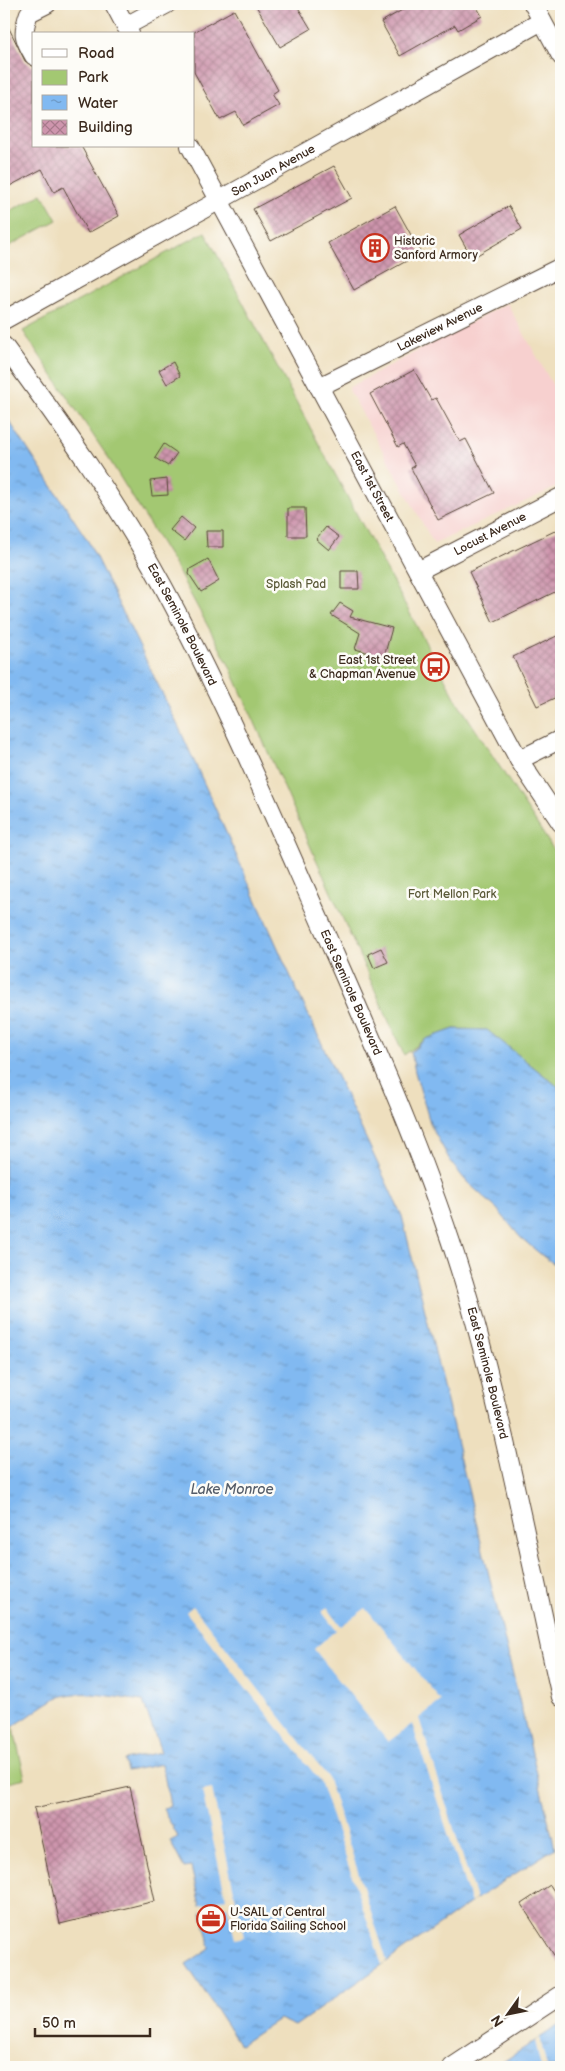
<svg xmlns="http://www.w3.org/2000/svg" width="565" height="2071" font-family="'Balsamiq Sans',sans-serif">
<defs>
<pattern id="water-ripples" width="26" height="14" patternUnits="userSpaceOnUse" patternTransform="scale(1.25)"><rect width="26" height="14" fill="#81b9f1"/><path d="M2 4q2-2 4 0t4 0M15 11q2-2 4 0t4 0" fill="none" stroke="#6b97c3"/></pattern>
<pattern id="building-cross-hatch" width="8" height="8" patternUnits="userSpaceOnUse" patternTransform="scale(1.25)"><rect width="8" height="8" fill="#ce95ad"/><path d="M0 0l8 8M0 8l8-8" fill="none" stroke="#a87a8c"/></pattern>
</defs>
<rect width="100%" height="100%" fill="#fdfcf7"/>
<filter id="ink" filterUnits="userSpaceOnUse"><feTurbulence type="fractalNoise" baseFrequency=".02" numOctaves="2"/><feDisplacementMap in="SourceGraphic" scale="10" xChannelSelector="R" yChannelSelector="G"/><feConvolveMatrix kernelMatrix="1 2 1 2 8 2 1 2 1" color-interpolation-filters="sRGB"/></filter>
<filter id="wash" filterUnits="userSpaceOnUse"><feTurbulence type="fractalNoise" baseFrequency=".0096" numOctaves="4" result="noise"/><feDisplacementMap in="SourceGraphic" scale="20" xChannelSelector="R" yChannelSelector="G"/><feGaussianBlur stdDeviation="1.12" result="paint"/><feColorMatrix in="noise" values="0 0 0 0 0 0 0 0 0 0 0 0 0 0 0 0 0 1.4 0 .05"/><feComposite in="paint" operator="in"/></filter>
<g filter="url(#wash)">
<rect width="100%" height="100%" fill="#eedfbe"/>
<polygon fill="#f7d0cf" points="507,303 561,400 561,485 434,544 348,388"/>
<g fill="#a3c872" stroke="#6f7948">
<polygon points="42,194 57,220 4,249 4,214"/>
<polygon points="205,232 457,701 561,861 561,1089 487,1030 454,1029 426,1039 404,1055 229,665 174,564 107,456 23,331"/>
<polygon points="13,1726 25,1778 4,1783 4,1729"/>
</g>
<g fill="url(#water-ripples)" stroke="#5e7288">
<path d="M4,413L88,541L181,732L295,986L402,1216L555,1848L476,1899L295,2026L279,2019L240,2045L186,1964L210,1948L191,1867L184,1868L170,1841L178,1837L163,1809L170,1805L162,1764L127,1771L124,1760L161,1752L143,1701C114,1698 76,1686 51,1701C35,1710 22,1724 4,1729Z"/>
<polygon points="454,1029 487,1030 561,1089 561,1268 544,1257 521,1238 497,1209 466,1181 452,1164 431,1126 415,1072 411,1052 426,1039"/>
<polygon points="561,2024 561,2067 495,2067"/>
</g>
<g fill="#eedfbe">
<polygon points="193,1606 327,1776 387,1961 382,1965 320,1781 186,1612"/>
<polygon points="327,1607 341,1626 366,1608 441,1701 419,1718 476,1899 471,1903 412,1724 388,1742 314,1649 336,1630 322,1612"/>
<polygon points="212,1789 244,1937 235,1939 227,1906 201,1912 199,1906 226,1898 202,1791"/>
<polygon points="540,2037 547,2067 541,2067 535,2041"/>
</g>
<g id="blocks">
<g fill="url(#building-cross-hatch)">
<polygon points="255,4 296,4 311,29 280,47"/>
<polygon points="413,4 475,4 482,16 458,30 455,25 400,56 381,22"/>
<polygon points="234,10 278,90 272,94 279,105 243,125 236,112 220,120 194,72 194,32"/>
<polygon points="4,18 25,61 34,67 34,146 81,146 119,216 88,233 63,187 54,192 42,169 4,189 4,160 10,157 4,146"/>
<polygon points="334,166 352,198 271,241 253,209"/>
<polygon points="395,206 421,253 354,290 328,243"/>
<polygon points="509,206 522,229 472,258 459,235"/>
<polygon points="173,362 180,376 167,384 159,370"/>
<polygon points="414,370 431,400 436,398 460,442 466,439 494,493 438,520 411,468 415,466 403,444 398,447 370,394"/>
<polygon points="164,444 177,453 168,466 155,458"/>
<polygon points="167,479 168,495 152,496 150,481"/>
<polygon points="288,508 305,508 306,536 288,536"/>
<polygon points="181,517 194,528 184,541 170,530"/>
<polygon points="326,527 339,537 329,550 316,539"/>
<polygon points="561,528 561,589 493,622 469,572"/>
<polygon points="206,531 223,531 223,547 207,547"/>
<polygon points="208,559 219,581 201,592 189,574 190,569"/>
<polygon points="341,571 358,571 359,589 341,589"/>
<polygon points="340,603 353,611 350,617 392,628 384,657 355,649 360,633 331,615"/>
<polygon points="561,634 561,695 537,706 513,657"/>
<polygon points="381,948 388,962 374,968 368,954"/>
<polygon points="130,1787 155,1901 60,1924 34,1808"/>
<polygon points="550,1885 561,1902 561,1966 521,1904"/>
</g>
</g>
</g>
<g filter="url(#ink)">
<use href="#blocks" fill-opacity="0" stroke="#564536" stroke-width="1"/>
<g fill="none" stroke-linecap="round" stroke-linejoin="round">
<defs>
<g id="minor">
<polyline points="114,4 130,34"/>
<polyline points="533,4 561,56"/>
<polyline points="126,26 167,4"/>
<path d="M34,56C23,38 22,33 29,13L47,4"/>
<path id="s1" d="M190,146L519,760L561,823"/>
<path id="s2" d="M4,320L542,21"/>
<path id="s3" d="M4,346C61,423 117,502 163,586C222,695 270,808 320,921C375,1046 431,1169 469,1300C506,1431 531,1565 561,1697"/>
<path id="s4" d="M319,387L561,267"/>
<path id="s5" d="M418,571L561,497"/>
<polyline points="519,760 561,739"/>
<polyline points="452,2067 561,1995"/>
</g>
</defs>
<use href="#minor" stroke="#564536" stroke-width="20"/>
<use href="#minor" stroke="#fff" stroke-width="18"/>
</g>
</g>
<defs>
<symbol id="building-ring" viewBox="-11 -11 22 22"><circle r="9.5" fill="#fdfcf7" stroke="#c8321e" stroke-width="1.5"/><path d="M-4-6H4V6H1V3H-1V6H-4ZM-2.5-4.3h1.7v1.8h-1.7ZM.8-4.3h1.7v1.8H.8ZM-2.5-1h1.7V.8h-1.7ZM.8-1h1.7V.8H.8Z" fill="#c8321e"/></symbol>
<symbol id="bus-ring" viewBox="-11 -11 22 22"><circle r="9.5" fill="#fdfcf7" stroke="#c8321e" stroke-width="1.5"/><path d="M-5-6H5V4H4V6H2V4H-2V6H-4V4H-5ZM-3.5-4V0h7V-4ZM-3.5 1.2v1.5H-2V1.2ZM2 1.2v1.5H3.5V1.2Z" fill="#c8321e"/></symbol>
<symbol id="office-ring" viewBox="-11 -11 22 22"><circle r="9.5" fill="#fdfcf7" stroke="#c8321e" stroke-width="1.5"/><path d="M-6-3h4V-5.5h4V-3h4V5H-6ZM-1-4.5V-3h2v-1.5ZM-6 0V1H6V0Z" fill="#c8321e"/></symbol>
</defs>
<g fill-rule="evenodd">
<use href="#building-ring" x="359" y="232" width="32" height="32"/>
<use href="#bus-ring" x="419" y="651" width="32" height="32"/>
<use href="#office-ring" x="195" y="1903" width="32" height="32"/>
</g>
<g text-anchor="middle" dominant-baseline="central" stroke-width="5" stroke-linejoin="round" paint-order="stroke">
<g font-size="12" fill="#3b2a1e" stroke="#fdfcf7">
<text stroke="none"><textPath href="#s2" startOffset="308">San Juan Avenue</textPath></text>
<text stroke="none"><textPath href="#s4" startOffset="135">Lakeview Avenue</textPath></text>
<text stroke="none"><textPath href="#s1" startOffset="386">East 1st Street</textPath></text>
<text stroke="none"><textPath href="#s5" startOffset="81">Locust Avenue</textPath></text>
<text stroke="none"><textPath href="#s3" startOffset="331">East Seminole Boulevard</textPath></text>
<text stroke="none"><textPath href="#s3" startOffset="736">East Seminole Boulevard</textPath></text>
<text stroke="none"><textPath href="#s3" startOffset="1141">East Seminole Boulevard</textPath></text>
</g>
<g font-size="12" fill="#3b2a1e" stroke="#fdfcf7" text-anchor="start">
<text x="394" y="241">Historic<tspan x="394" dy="14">Sanford Armory</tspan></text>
<text x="416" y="660" text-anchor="end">East 1st Street<tspan x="416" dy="14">&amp; Chapman Avenue</tspan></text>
<text x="230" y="1912">U-SAIL of Central<tspan x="230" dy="14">Florida Sailing School</tspan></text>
</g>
<g font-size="12" fill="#5a5937" stroke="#fdfcf7">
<text x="296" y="584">Splash Pad</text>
<text x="452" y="894">Fort Mellon Park</text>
</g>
<g font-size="14" font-style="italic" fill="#545c68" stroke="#fdfcf7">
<text x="232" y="1489">Lake Monroe</text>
</g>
</g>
<rect width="565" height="2071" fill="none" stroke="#fdfcf7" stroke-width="20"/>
<rect x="32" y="32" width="162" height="115" fill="#fdfcf7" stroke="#afa8a0"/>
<rect x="42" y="49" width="25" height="8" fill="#ffffff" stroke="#afa8a0"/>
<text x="78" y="58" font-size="15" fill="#3b2a1e">Road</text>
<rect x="42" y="70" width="25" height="15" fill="#a3c872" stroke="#afa8a0"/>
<text x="78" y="82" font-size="15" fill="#3b2a1e">Park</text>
<rect x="42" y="95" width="25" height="15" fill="url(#water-ripples)" stroke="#afa8a0"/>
<text x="78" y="108" font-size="15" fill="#3b2a1e">Water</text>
<rect x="42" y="120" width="25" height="15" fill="url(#building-cross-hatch)" stroke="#afa8a0"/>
<text x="78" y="132" font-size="15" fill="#3b2a1e">Building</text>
<g transform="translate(508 2014) rotate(237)" stroke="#fdfcf7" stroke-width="4" paint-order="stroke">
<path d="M0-4L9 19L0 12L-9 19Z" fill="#3b2a1e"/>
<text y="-8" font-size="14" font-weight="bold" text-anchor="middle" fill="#3b2a1e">N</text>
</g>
<path d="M35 2028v8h115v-8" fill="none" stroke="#3b2a1e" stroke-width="2.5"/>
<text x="42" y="2028" font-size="15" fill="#3b2a1e" stroke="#fdfcf7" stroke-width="4" paint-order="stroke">50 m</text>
</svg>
